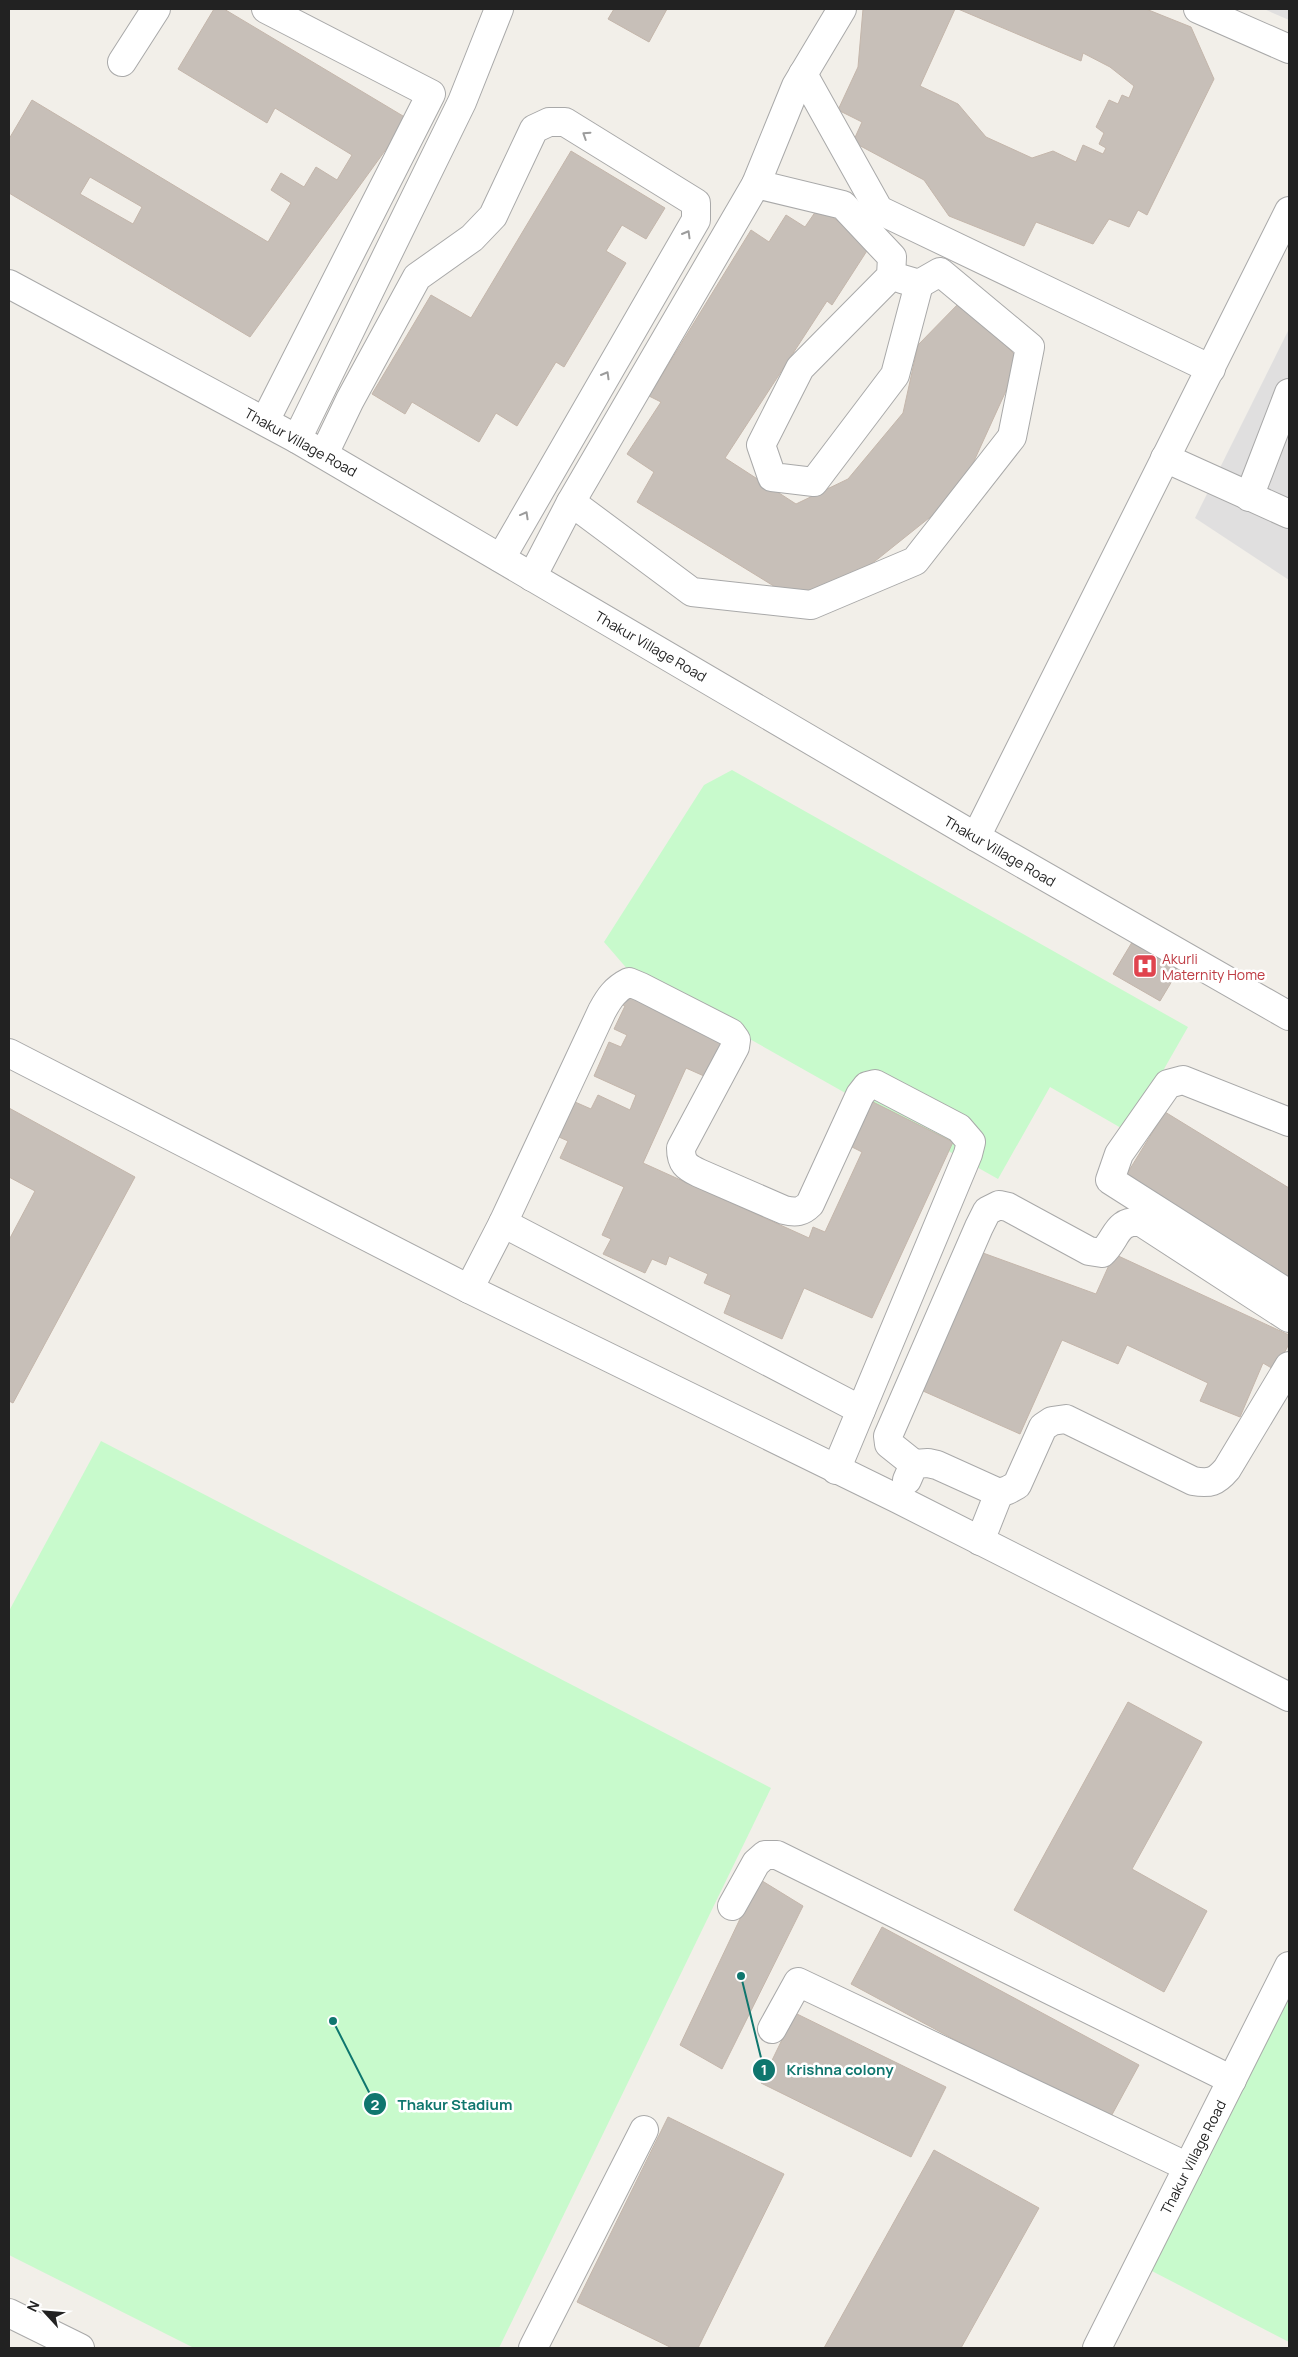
<svg xmlns="http://www.w3.org/2000/svg" width="1298" height="2357" font-family="Manrope,sans-serif">
<rect width="100%" height="100%" fill="#f2efe9"/>
<g fill="#e0dfdf">
<polygon points="1264,9 1289,9 1289,20"/>
<polygon points="1289,329 1289,580 1195,518"/>
</g>
<g fill="#c8facc">
<polygon points="732,770 1188,1027 1128,1132 1050,1087 998,1179 629,971 604,942 704,785"/>
<polygon points="101,1441 771,1788 499,2348 194,2348 9,2255 9,1611"/>
<polygon points="1289,1999 1289,2342 1148,2269"/>
</g>
<g fill="#c7bfb8" stroke="#c4b6ab" fill-rule="evenodd">
<path d="M214,9H224L408,119L250,337L9,193V139L32,100L268,242L291,203L271,190L281,173L304,187L316,167L337,180L352,155L275,108L267,123L178,69ZM90,177L142,207L133,224L80,194Z"/>
<polygon points="614,9 667,9 649,42 608,19"/>
<polygon points="863,9 955,9 920,86 958,104 986,137 1032,158 1053,151 1076,162 1083,145 1103,154 1106,148 1099,144 1104,133 1096,127 1109,100 1118,104 1122,95 1129,98 1134,86 1110,67 1083,53 1081,61 958,9 1146,9 1191,27 1214,79 1147,215 1138,210 1129,227 1109,219 1093,244 1036,222 1024,246 949,216 924,180 853,142 862,122 838,110 858,67"/>
<polygon points="571,151 665,208 646,239 622,225 606,251 626,263 564,367 556,362 517,426 496,413 479,442 412,402 405,414 372,394 431,295 471,318"/>
<polygon points="818,208 872,243 832,305 827,301 725,458 796,504 848,479 903,413 918,345 961,301 1020,360 959,494 879,558 845,583 790,596 637,502 654,472 627,454 661,402 649,396 751,230 769,242 786,215 805,227"/>
<polygon points="1137,934 1184,961 1160,1001 1113,974"/>
<polygon points="627,991 731,1038 713,1080 686,1068 643,1163 809,1238 813,1227 825,1232 862,1152 850,1146 871,1101 953,1142 872,1318 804,1288 782,1339 724,1313 731,1295 704,1283 708,1274 669,1256 666,1265 652,1259 645,1273 603,1254 611,1239 602,1235 624,1187 560,1158 568,1141 559,1137 575,1102 591,1109 598,1095 630,1110 636,1095 594,1076 609,1042 621,1047 627,1035 614,1029 625,1006 621,1004"/>
<polygon points="9,1108 135,1177 13,1403 9,1401 9,1240 35,1191 9,1177"/>
<polygon points="1165,1112 1289,1188 1289,1278 1125,1177"/>
<polygon points="983,1253 1096,1294 1114,1254 1289,1335 1289,1344 1275,1370 1263,1363 1240,1417 1200,1401 1208,1383 1127,1345 1118,1364 1062,1340 1020,1434 914,1387"/>
<polygon points="1128,1702 1202,1742 1132,1869 1207,1911 1164,1992 1014,1910"/>
<polygon points="759,1879 803,1906 722,2069 680,2045"/>
<polygon points="882,1927 1139,2065 1108,2122 851,1984"/>
<polygon points="795,2013 946,2087 911,2157 761,2083"/>
<polygon points="668,2117 784,2174 698,2348 672,2348 577,2302"/>
<polygon points="934,2150 1039,2208 961,2348 824,2348"/>
</g>
<g fill="none" stroke-linecap="round" stroke-linejoin="round">
<defs>
<g id="minor">
<polyline points="1198,9 1289,49"/>
<polyline points="122,62 156,9"/>
<polyline points="803,74 879,210 1211,369"/>
<polyline points="756,184 796,86 842,9"/>
<polyline points="9,284 297,439 976,837 1289,1016"/>
<polyline points="265,421 431,94 266,9"/>
<polyline points="297,439 462,102 499,9"/>
<polyline points="324,454 350,400 417,277 472,238 493,216 534,129 549,122 565,122 696,203 696,220 501,558"/>
<polyline points="1165,458 1289,514"/>
<polyline points="1249,497 1289,393"/>
<polyline points="571,502 692,592 811,605 915,561 1012,437 1030,347 940,272 919,284 902,279"/>
<polyline points="532,577 571,502 756,184 843,205 892,257 891,276 800,368 761,445 772,477 814,482 895,375 919,284"/>
<polyline points="976,837 1289,211"/>
<polyline points="9,1053 469,1289 898,1499 1289,1697"/>
<polyline points="1289,1122 1183,1080 1168,1084 1119,1154 1110,1180 1289,1294"/>
<polyline points="503,1223 861,1410"/>
<path d="M469,1289L503,1223L602,1011C609,998 615,989 629,982L641,987L731,1033L736,1040L735,1047L681,1148C681,1163 686,1167 699,1173L784,1210C796,1213 802,1212 810,1204L860,1095L867,1086L875,1084L959,1128L971,1142L968,1154L836,1470"/>
<path d="M914,1464L889,1444L888,1436L979,1227L987,1211L999,1205L1008,1207L1089,1251L1102,1253C1118,1238 1115,1220 1141,1222L1289,1318"/>
<path d="M907,1480L914,1464L928,1463L937,1465L999,1493L1008,1490L1017,1485L1043,1427L1052,1421L1066,1419L1193,1481C1210,1484 1216,1482 1227,1469L1289,1366"/>
<polyline points="980,1541 999,1493"/>
<polyline points="732,1906 756,1863 765,1855 777,1855 1232,2080"/>
<polyline points="772,2029 798,1982 1188,2167"/>
<polyline points="9,2313 80,2348"/>
<polyline points="533,2348 644,2130"/>
<polyline points="1097,2348 1289,1966"/>
</g>
</defs>
<use href="#minor" stroke="#a9a9a9" stroke-width="30"/>
<use href="#minor" stroke="#fff" stroke-width="28"/>
</g>
<defs><path id="oneway-chevron" d="M-2-3.5L2.5 0L-2 3.5" fill="none" stroke-width="1.6" stroke-linecap="round" stroke-linejoin="round" transform="scale(1.25)"/></defs>
<g stroke="#9c9c9c">
<use href="#oneway-chevron" transform="translate(586 135) rotate(-147)"/>
<use href="#oneway-chevron" transform="translate(687 234) rotate(-60)"/>
<use href="#oneway-chevron" transform="translate(606 375) rotate(-60)"/>
<use href="#oneway-chevron" transform="translate(525 515) rotate(-61)"/>
</g>
<defs>
<symbol id="hospital-square" viewBox="-11 -11 22 22"><rect x="-9" y="-9" width="18" height="18" rx="4" fill="#e0444e" stroke="#fff"/><path d="M-5-5h3v3.5h4V-5h3V5h-3V1.5h-4V5h-3Z" fill="#fff"/></symbol>
</defs>
<g fill-rule="evenodd">
<use href="#hospital-square" x="1131" y="952" width="28" height="28"/>
</g>
<g text-anchor="middle" dominant-baseline="central" stroke-width="5" stroke-linejoin="round" paint-order="stroke">
<g font-size="14" fill="#222" stroke="#fff">
<text transform="translate(301 442) rotate(29)">Thakur Village Road</text>
<text transform="translate(651 646) rotate(30)">Thakur Village Road</text>
<text transform="translate(1000 851) rotate(30)">Thakur Village Road</text>
<text transform="translate(1193 2157) rotate(-63)">Thakur Village Road</text>
</g>
<g font-size="14" fill="#be3a42" stroke="#fff" text-anchor="start">
<text x="1162" y="958">Akurli<tspan x="1162" dy="16">Maternity Home</tspan></text>
</g>
</g>
<path fill="none" stroke="#0f766e" stroke-width="2" d="M741 1976L764 2070M333 2021L375 2104"/>
<g fill="#0f766e" stroke="#fff" stroke-width="2">
<circle cx="741" cy="1976" r="5"/>
<circle cx="333" cy="2021" r="5"/>
<circle cx="764" cy="2070" r="12"/>
<circle cx="375" cy="2104" r="12"/>
</g>
<g font-size="15" text-anchor="middle" font-weight="bold" fill="#fff">
<text x="764" y="2075">1</text>
<text x="375" y="2110">2</text>
</g>
<g font-size="15" text-anchor="middle" font-weight="bold" fill="#0f766e" stroke="#fff" stroke-width="5" stroke-linejoin="round" paint-order="stroke">
<text x="840" y="2075">Krishna colony</text>
<text x="455" y="2110">Thakur Stadium</text>
</g>
<rect width="1298" height="2357" fill="none" stroke="#222222" stroke-width="20"/>
<g transform="translate(45 2312) rotate(296)" stroke="#ffffff" stroke-width="4" paint-order="stroke">
<path d="M0-4L9 19L0 12L-9 19Z" fill="#222222"/>
<text y="-8" font-size="14" font-weight="bold" text-anchor="middle" fill="#222222">N</text>
</g>
</svg>
